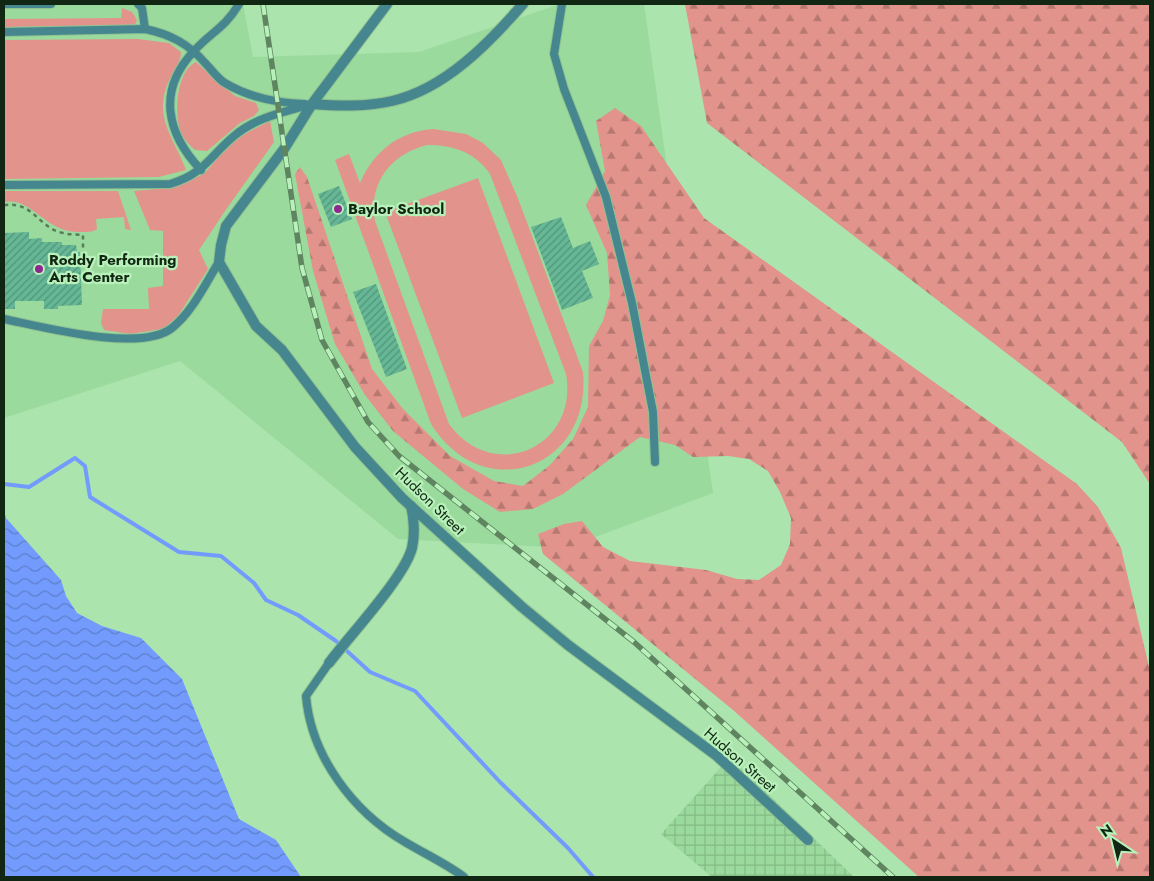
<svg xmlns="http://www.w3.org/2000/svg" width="1154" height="881" font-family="Jost,sans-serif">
<defs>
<pattern id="industrial-grid" width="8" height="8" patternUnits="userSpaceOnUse" patternTransform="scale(1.25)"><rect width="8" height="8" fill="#9bda9d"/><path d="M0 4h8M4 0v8" fill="none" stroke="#84bb86"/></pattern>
<pattern id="forest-firs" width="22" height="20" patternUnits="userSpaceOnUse" patternTransform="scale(1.25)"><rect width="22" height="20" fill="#e2938c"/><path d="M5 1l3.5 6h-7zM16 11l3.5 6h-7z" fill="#b67871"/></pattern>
<pattern id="water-waves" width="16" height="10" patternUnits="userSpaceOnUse" patternTransform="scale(1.25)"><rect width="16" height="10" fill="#739bfd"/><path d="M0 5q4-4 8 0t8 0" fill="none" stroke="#5d7ecc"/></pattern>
<pattern id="building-hatch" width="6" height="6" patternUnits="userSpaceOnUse" patternTransform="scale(1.25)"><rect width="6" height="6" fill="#65b796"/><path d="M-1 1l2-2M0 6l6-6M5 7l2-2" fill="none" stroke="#529579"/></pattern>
</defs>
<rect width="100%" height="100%" fill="#abe4ad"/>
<polygon fill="#9bda9d" points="4,4 243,4 253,57 419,52 560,4 644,4 713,493 566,548 398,539 180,361 4,418"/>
<polygon fill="url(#industrial-grid)" points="730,757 854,877 712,877 661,834"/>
<g fill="#e2938c" fill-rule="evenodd">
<polygon points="122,8 132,12 137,20 135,25 4,27 4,19 121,18"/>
<path d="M138,39L169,43L181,52C181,65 170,75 166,88C155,120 176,142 186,170L159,177L4,179V40Z"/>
<path d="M196,62L235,96L256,103L259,110L254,116L240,123L207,151L195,150C190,145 185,141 182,135C173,116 176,71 196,62Z"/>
<path d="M270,121L274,142L225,211L199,250L208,269L178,316L163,329L130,334L104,330L101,323L103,309H149L148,288L163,286V231L150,230L134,191C158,189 180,188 201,175C212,169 215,157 224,149C237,137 254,129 270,121Z"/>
<path d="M433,129L466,134L483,143L501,160L517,196L583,372C592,469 483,507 431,424L335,160L349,154L360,183C374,151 398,132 433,129ZM427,145C453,145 475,152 490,174L566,374C579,447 494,485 449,424L375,221C368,183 391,154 427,145Z"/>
<polygon points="478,178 554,383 462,418 385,212"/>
<path d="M4,191H118L131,230L125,229L124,217L96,219L97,229C93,232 88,232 82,232C44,234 34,197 4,202Z"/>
</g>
<g fill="url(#forest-firs)">
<polygon points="685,4 1150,4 1150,484 1122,442 707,123"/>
<polygon points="615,108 641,126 704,218 1077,484 1098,507 1121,548 1150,671 1150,877 919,877 733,710 543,554 538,534 564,524 582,521 603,547 630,561 706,570 737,579 759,580 781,565 790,544 791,518 780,492 768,471 749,459 728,456 693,457 675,445 640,437 563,494 533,509 500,512 463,489 393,431 365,395 335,344 313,271 295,174 300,167 307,177 372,369 403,409 450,456 494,481 523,486 550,465 573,439 588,407 589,346 603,321 610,295 607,253 586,205 605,171 596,121"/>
</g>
<polygon fill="url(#water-waves)" points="4,511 6,518 61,580 66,596 77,613 102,626 141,638 182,679 239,819 276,840 301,877 4,877"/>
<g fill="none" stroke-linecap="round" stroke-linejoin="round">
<polyline stroke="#739bfd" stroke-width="4" points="4,484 29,487 75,458 85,466 90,497 179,552 221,556 254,583 266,600 298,615 336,641 370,672 415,691 500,782 568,848 593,877"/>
</g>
<g fill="url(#building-hatch)">
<polygon points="339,186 352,219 331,227 318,194"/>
<polygon points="561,217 573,248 590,241 599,264 582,271 593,298 562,310 531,227"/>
<polygon points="29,232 29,239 42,238 42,242 62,242 62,245 76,245 77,252 80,252 82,305 58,306 58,309 44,309 44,301 15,301 15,309 4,309 4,233"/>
<polygon points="376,284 407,369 386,377 353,292"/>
</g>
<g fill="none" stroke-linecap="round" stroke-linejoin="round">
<defs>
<g id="service">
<polyline points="4,4 51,4"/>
<polyline points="138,4 142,8 145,29"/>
<polyline points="562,4 554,54 564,89 606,197 632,303 653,412 655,462"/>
<path d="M4,32L145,29C170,34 189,44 206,64C212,70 218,79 225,83C250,98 277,103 305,104"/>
<path d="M201,170C166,133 157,90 194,51C211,32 225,28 239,4"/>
<path d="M4,185L170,184C204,174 209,157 234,136C256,117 285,112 312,104"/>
<path d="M4,319C43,327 140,353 172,328C193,311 205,284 219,262"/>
<path d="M329,663L306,696C311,756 353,812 405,842C425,854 445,863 464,877"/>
</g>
<g id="minor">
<polyline points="387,4 312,104 284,149 226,226 221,245 219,262 256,326 282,350 355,447 402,498 522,607 568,645 717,756 808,840"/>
<path d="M312,104C339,106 366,107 392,101C445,89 489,43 523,4"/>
<path d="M329,663C350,635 404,578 412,548C415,535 414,518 411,506"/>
</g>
</defs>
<use href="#service" stroke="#8fc291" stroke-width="10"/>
<use href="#minor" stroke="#8fc291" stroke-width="12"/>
<path stroke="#577c59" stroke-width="2.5" stroke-dasharray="4 4" stroke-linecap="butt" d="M4,205C34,201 38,228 63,233C69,235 76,234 83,235V257H80"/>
<use href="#service" stroke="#46878f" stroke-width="8"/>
<use href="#minor" stroke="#46878f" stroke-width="10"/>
<defs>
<polyline id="rail" points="263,4 302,268 322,340 368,422 399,456 634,642 893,877"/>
</defs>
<use href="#rail" stroke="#5e8560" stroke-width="5.5"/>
<use href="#rail" stroke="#b8f1ba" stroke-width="4" stroke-dasharray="11" stroke-linecap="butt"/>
</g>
<g fill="#8c2991" stroke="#b8f1ba" stroke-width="2">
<circle cx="338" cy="209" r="5"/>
<circle cx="39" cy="269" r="5"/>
</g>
<g text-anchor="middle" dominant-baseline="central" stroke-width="4.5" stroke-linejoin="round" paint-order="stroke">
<g font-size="15" font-weight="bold" fill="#112713" stroke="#b8f1ba" text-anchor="start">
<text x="348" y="209">Baylor School</text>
<text x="49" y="260">Roddy Performing<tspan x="49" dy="17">Arts Center</tspan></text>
</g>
<g font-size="15" fill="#112713" stroke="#b8f1ba">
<text transform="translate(430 501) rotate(44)">Hudson Street</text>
<text transform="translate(740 760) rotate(41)">Hudson Street</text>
</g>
</g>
<rect width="1154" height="881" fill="none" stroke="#112713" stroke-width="10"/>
<g transform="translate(1114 841) rotate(325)" stroke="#b8f1ba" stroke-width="4" paint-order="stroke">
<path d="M0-4L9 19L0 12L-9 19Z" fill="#112713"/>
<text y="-8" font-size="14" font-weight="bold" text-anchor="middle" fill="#112713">N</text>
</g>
</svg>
